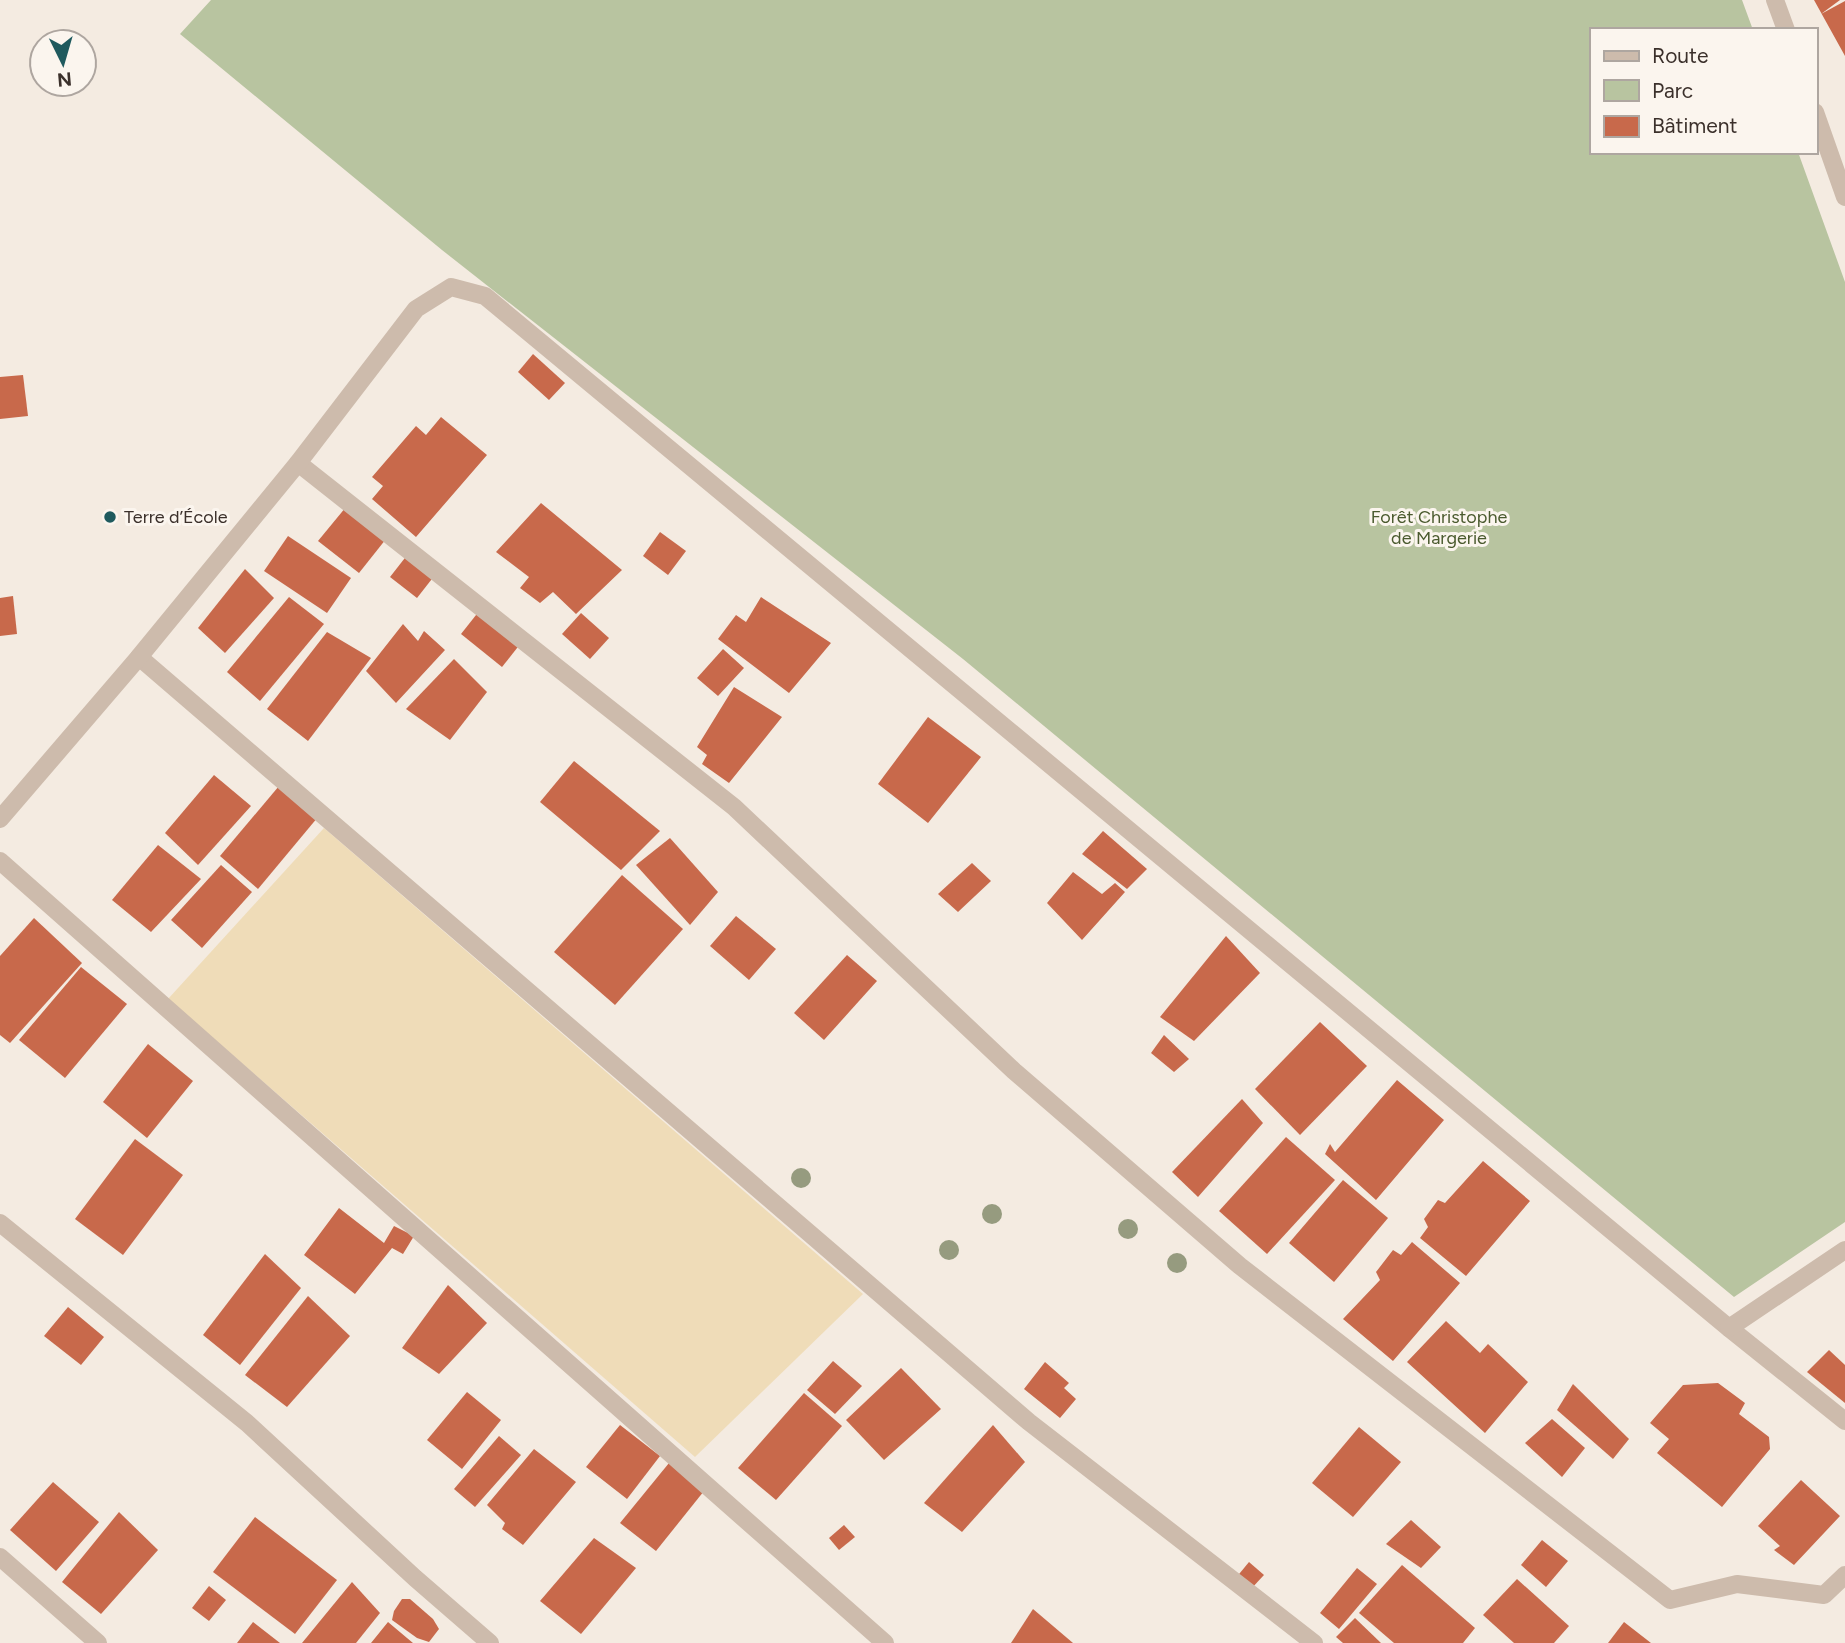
<svg xmlns="http://www.w3.org/2000/svg" width="1845" height="1643" font-family="Figtree,sans-serif">
<rect width="100%" height="100%" fill="#f4ebe1"/>
<polygon fill="#b8c4a0" points="211,0 1742,0 1753,30 1591,30 1591,152 1798,152 1845,282 1845,1222 1734,1297 963,659 442,250 180,34"/>
<polygon fill="#efdcb8" points="324,828 863,1294 695,1457 168,999"/>
<g fill="#c8694b">
<polygon points="1814,0 1840,0 1821,14 1845,1 1845,56"/>
<polygon points="533,354 565,383 549,400 518,372"/>
<polygon points="23,375 28,416 0,419 0,377"/>
<polygon points="441,417 487,455 416,537 372,499 383,486 372,477 416,426 426,435"/>
<polygon points="541,503 622,570 576,614 553,592 540,603 520,588 529,577 496,552"/>
<polygon points="346,507 386,539 359,573 318,541"/>
<polygon points="660,532 686,551 668,575 643,556"/>
<polygon points="288,536 351,578 327,613 264,571"/>
<polygon points="408,554 435,575 417,598 390,577"/>
<polygon points="245,569 274,598 225,653 198,628"/>
<polygon points="13,596 17,634 0,636 0,598"/>
<polygon points="289,597 324,624 260,701 227,672"/>
<polygon points="761,597 831,643 789,693 718,639 736,615 746,622"/>
<polygon points="480,610 521,643 502,667 461,634"/>
<polygon points="581,613 609,638 590,659 562,634"/>
<polygon points="403,624 418,641 424,631 445,650 396,703 366,671"/>
<polygon points="327,632 371,658 308,741 267,709"/>
<polygon points="723,649 744,668 718,696 697,678"/>
<polygon points="454,659 487,692 450,740 406,709"/>
<polygon points="734,687 782,717 729,783 702,764 707,755 697,747"/>
<polygon points="928,717 981,757 928,823 878,784"/>
<polygon points="574,761 660,831 621,870 540,802"/>
<polygon points="214,775 251,806 198,865 165,833"/>
<polygon points="279,786 318,817 258,889 220,856"/>
<polygon points="1103,831 1147,869 1127,889 1082,854"/>
<polygon points="670,838 718,892 690,925 636,865"/>
<polygon points="158,845 201,879 151,932 112,900"/>
<polygon points="972,863 991,881 958,912 938,894"/>
<polygon points="221,865 252,892 202,948 171,920"/>
<polygon points="1073,872 1102,894 1115,883 1125,892 1082,940 1047,903"/>
<polygon points="622,875 683,929 615,1005 554,952"/>
<polygon points="736,916 776,949 749,980 710,946"/>
<polygon points="34,918 82,963 10,1043 0,1035 0,956"/>
<polygon points="1226,936 1260,973 1194,1041 1160,1017"/>
<polygon points="847,955 877,981 824,1040 794,1013"/>
<polygon points="81,967 127,1004 65,1078 19,1040"/>
<polygon points="1320,1022 1367,1066 1300,1135 1255,1089"/>
<polygon points="1164,1035 1189,1059 1174,1072 1151,1053"/>
<polygon points="148,1044 193,1081 147,1138 103,1102"/>
<polygon points="1397,1080 1444,1120 1376,1200 1325,1154 1330,1144 1335,1152"/>
<polygon points="1242,1099 1263,1123 1198,1197 1172,1172"/>
<polygon points="1286,1137 1335,1180 1267,1254 1219,1211"/>
<polygon points="135,1139 183,1175 123,1255 75,1219"/>
<polygon points="1483,1161 1530,1201 1466,1276 1420,1238 1428,1227 1424,1219 1438,1200 1445,1203"/>
<polygon points="1343,1180 1388,1218 1334,1282 1289,1243"/>
<polygon points="339,1208 384,1243 394,1226 414,1236 403,1254 392,1248 355,1294 304,1255"/>
<polygon points="1412,1242 1460,1283 1393,1361 1343,1319 1380,1280 1376,1272 1393,1250 1401,1255"/>
<polygon points="265,1254 301,1288 240,1365 203,1335"/>
<polygon points="448,1285 487,1323 439,1374 402,1348"/>
<polygon points="308,1296 350,1336 287,1407 245,1375"/>
<polygon points="68,1307 104,1337 81,1365 44,1336"/>
<polygon points="1446,1321 1480,1353 1488,1344 1528,1382 1485,1433 1407,1362"/>
<polygon points="1829,1350 1845,1365 1845,1403 1807,1372"/>
<polygon points="833,1361 862,1386 835,1414 807,1390"/>
<polygon points="1045,1362 1069,1383 1064,1388 1076,1399 1060,1418 1024,1389"/>
<polygon points="901,1368 941,1409 884,1460 846,1420"/>
<polygon points="1718,1383 1745,1403 1739,1414 1769,1437 1770,1449 1722,1507 1657,1453 1669,1439 1650,1423 1683,1385"/>
<polygon points="1573,1384 1629,1439 1613,1459 1557,1410"/>
<polygon points="467,1392 501,1420 462,1469 427,1440"/>
<polygon points="804,1393 842,1426 776,1500 738,1468"/>
<polygon points="1552,1419 1585,1448 1562,1477 1525,1443"/>
<polygon points="620,1425 660,1456 627,1499 586,1467"/>
<polygon points="993,1425 1025,1462 962,1532 924,1503"/>
<polygon points="1359,1427 1401,1462 1353,1517 1312,1483"/>
<polygon points="499,1436 521,1455 475,1507 454,1489"/>
<polygon points="534,1449 576,1482 523,1545 502,1529 505,1523 487,1505"/>
<polygon points="669,1463 704,1491 656,1551 620,1523"/>
<polygon points="1801,1480 1840,1516 1794,1565 1774,1550 1780,1546 1758,1526"/>
<polygon points="53,1482 99,1522 56,1571 10,1530"/>
<polygon points="119,1512 158,1550 101,1614 62,1582"/>
<polygon points="255,1517 337,1580 295,1634 213,1572"/>
<polygon points="1411,1520 1441,1547 1421,1568 1386,1544"/>
<polygon points="844,1525 855,1537 839,1550 829,1538"/>
<polygon points="594,1538 636,1568 581,1634 540,1601"/>
<polygon points="1542,1540 1568,1561 1546,1587 1521,1565"/>
<polygon points="1249,1562 1264,1575 1250,1590 1235,1579"/>
<polygon points="1402,1565 1475,1628 1463,1643 1394,1643 1359,1613"/>
<polygon points="1357,1568 1377,1584 1339,1629 1320,1613"/>
<polygon points="1517,1579 1569,1626 1554,1643 1514,1643 1483,1615"/>
<polygon points="352,1582 380,1613 356,1643 302,1643"/>
<polygon points="209,1586 226,1600 209,1621 192,1608"/>
<polygon points="402,1599 410,1599 433,1619 439,1629 429,1642 417,1638 392,1620 394,1611"/>
<polygon points="1033,1609 1073,1643 1011,1643"/>
<polygon points="1355,1618 1381,1643 1343,1643 1336,1637"/>
<polygon points="253,1622 280,1643 237,1643"/>
<polygon points="388,1622 407,1638 413,1643 371,1643"/>
<polygon points="1624,1622 1651,1643 1608,1643"/>
</g>
<g fill="none" stroke-linecap="round" stroke-linejoin="round">
<g stroke="#cdbbac" stroke-width="18">
<polyline points="1775,0 1786,30"/>
<polyline points="1815,112 1845,197"/>
<polyline points="298,463 734,807 1014,1071 1240,1266 1670,1600 1737,1584 1824,1595 1845,1575"/>
<polyline points="139,657 1029,1422 1314,1643"/>
<polyline points="0,819 139,657 298,463 416,309 451,287 485,296 1729,1328 1845,1421"/>
<polyline points="0,861 885,1643"/>
<polyline points="0,1223 247,1423 415,1578 490,1643"/>
<polyline points="1729,1328 1845,1250"/>
<polyline points="0,1557 98,1643"/>
</g>
</g>
<g fill="#969b7f">
<circle cx="801" cy="1178" r="10"/>
<circle cx="992" cy="1214" r="10"/>
<circle cx="1128" cy="1229" r="10"/>
<circle cx="949" cy="1250" r="10"/>
<circle cx="1177" cy="1263" r="10"/>
</g>
<circle fill="#1f5a5e" stroke="#fbf5ee" stroke-width="2.5" cx="110" cy="517" r="7"/>
<g text-anchor="middle" dominant-baseline="central" stroke-width="6" stroke-linejoin="round" paint-order="stroke">
<g font-size="18" fill="#3b302b" stroke="#fbf5ee" text-anchor="start">
<text x="124" y="517">Terre d’École</text>
</g>
<g font-size="18" fill="#4a5a2e" stroke="#fbf5ee">
<text x="1439" y="517">Forêt Christophe<tspan x="1439" dy="21">de Margerie</tspan></text>
</g>
</g>
<rect x="1590" y="28" width="228" height="126" fill="#fbf5ee" stroke="#aea6a0" stroke-width="2"/>
<rect x="1604" y="51" width="35" height="10" fill="#cdbbac" stroke="#aea6a0" stroke-width="2"/>
<text x="1652" y="63" font-size="21" fill="#3b302b">Route</text>
<rect x="1604" y="80" width="35" height="21" fill="#b8c4a0" stroke="#aea6a0" stroke-width="2"/>
<text x="1652" y="98" font-size="21" fill="#3b302b">Parc</text>
<rect x="1604" y="116" width="35" height="21" fill="#c8694b" stroke="#aea6a0" stroke-width="2"/>
<text x="1652" y="133" font-size="21" fill="#3b302b">Bâtiment</text>
<g transform="translate(63 63) rotate(175)"><circle r="33" fill="#fbf5ee" stroke="#aea6a0" stroke-width="2"/>
<path d="M0-5L12 26L0 18L-12 26Z" fill="#1f5a5e"/>
<text y="-10" font-size="19" font-weight="bold" text-anchor="middle" fill="#3b302b">N</text>
</g>
</svg>
